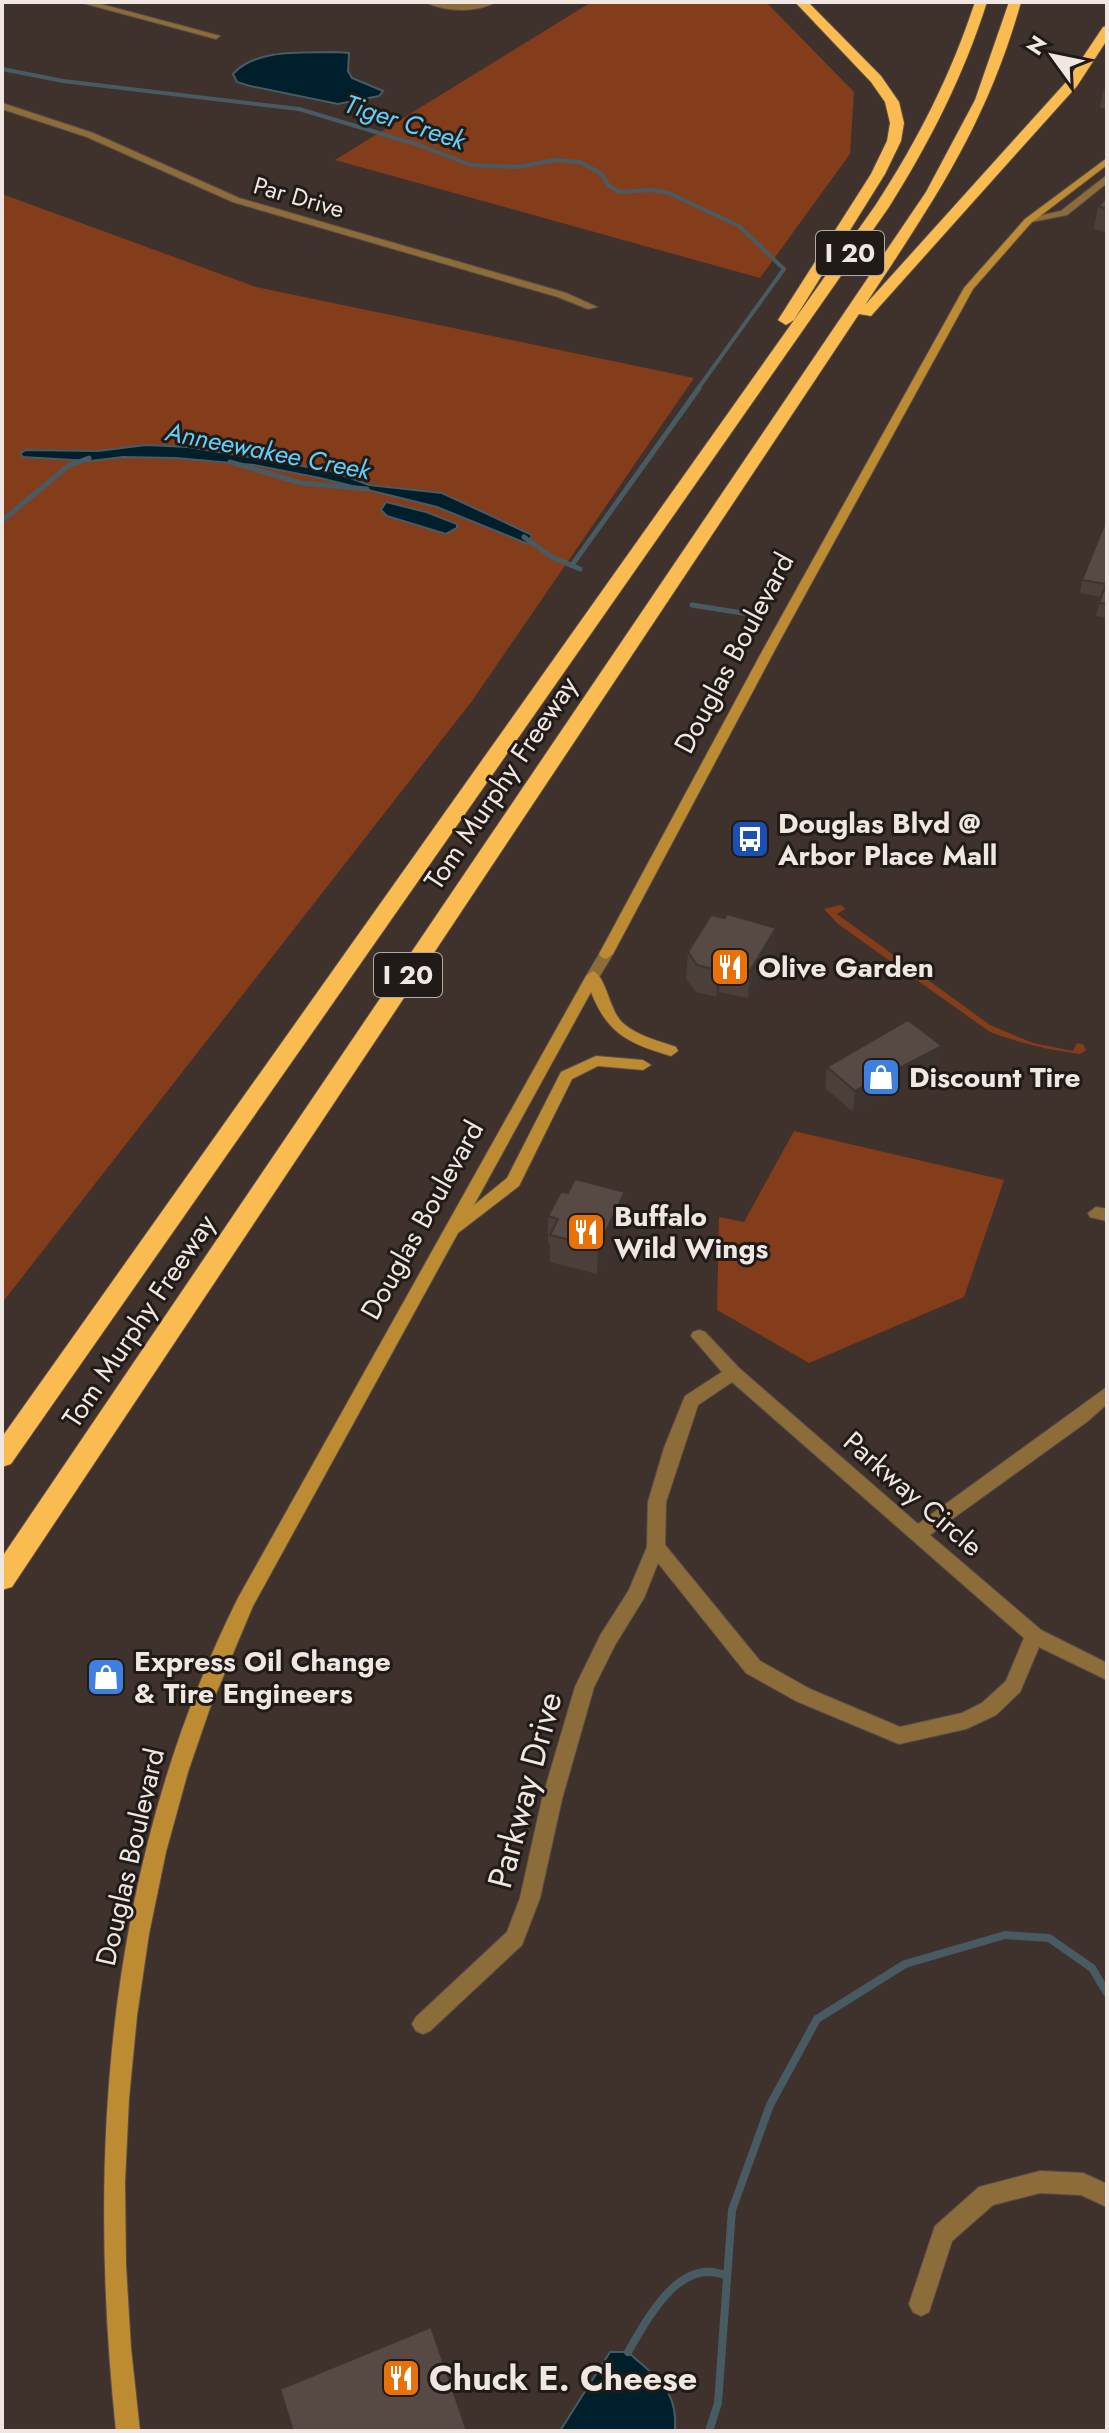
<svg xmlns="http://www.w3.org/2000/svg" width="1109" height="2433" font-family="Jost,sans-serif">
<rect width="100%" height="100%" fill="#3f312c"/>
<g fill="#833d1a">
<polygon points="597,2 766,2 854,92 850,154 760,278 335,160 590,3"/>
<polygon points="2,194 256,287 694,378 472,701 2,1303"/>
<path d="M841,905L845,909L837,914L990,1025L1033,1043L1073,1051L1077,1043L1083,1044L1086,1050L1080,1054C1049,1050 1019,1043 990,1032L838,924L824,909Z"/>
<polygon points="794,1131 1004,1180 964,1297 809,1363 717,1310 719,1217 744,1222"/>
</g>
<g fill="#001f2c" stroke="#485b63" stroke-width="2">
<path d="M335,52L349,53L348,71L352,78L383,91L379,96L338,104L250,86L237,82L233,74C256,48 304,53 335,52Z"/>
<polygon points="146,445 188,447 267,460 331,471 369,485 442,493 532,535 528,544 437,507 320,478 254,465 176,458 123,457 90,461 23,457 20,453 26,450 98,451"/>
<polygon points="386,502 426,512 457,524 457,528 446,534 387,516 381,510"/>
<path d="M610,2352H628C656,2378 678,2388 675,2431H560Z"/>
</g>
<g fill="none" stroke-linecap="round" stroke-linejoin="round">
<polyline stroke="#485b63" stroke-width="4" points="2,69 63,81 299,109 419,145 471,165 518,167 555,160 580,162 602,174 608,185 619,192 652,190 669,193 739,226 784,269 697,390"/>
<g stroke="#485b63" stroke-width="5">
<polyline points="230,462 301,483 367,489"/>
<polyline points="2,521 68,466 89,458"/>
<polyline points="524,537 552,557 580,569"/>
<polyline points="572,565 699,388"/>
<polyline points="692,605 755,615"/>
</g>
<g stroke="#485b63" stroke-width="8">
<path d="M628,2352C648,2318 680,2255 727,2276"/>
<polyline points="709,2431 718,2403 732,2210 770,2105 817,2019 905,1964 1005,1935 1049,1938 1092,1968 1107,1993"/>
</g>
<defs>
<g id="minor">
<polygon points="79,2 93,2 220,36 216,39"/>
<path d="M425,2L461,4L496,2C477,13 445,12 425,2Z"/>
<polygon points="2,103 93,133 239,198 566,293 597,307 588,309 558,297 233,202 87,137 2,109"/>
<polygon points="1107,175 1107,183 1067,215 1031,222 1026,219 1061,211"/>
<polygon points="1096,1207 1107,1209 1107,1221 1090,1217 1088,1213"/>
<path d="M699,1330L705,1332L739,1368L918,1524L1107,1387V1404L1088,1421L930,1535L1041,1630L1107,1663V1680L1039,1647L1020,1692L996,1715L966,1729L899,1744L796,1701L746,1673L658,1563L644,1598L615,1645L594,1687L562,1799L540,1898L522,1945L430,2031L423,2034L416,2031L412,2024L416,2017L507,1932L520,1898L542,1799L575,1687L601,1634L629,1590L647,1547L648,1502L664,1448L685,1396L722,1372L691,1336L693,1332ZM732,1382L1024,1638L1006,1681L982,1703L962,1713L900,1727L810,1689L760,1661L665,1545L666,1502L698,1405Z"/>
<polygon points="1040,2171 1083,2173 1107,2184 1107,2207 1081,2195 1040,2193 993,2205 952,2241 929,2312 921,2316 913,2312 909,2304 935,2226 979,2187"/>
</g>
<polygon id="tertiary" points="606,949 613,954 598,979 593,981 588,979 586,976 601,951"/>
<g id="secondary">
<polygon points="1107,158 1107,165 1031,223 973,289 777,646 613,954 606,959 601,957 599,954 765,646 964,288 1025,219"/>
<path d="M593,971C607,977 609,1012 624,1024C638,1036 659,1041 676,1047L678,1051L671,1056C630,1044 607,1034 591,992L474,1205L507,1178L561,1072L596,1056L643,1060L651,1065L643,1070L598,1066L572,1079L519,1186L458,1233L253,1606L210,1708L188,1772L166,1852L149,1934L137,2016L129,2099L125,2182L126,2265L131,2348L140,2431H116C86,2145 108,1859 238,1598L586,976Z"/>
</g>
<g id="motorway">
<polygon points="795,2 808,2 881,76 899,102 904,123 901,141 885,174 794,320 786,325 778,320 871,174 887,141 890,123 885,102 871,82"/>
<path d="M975,2H987C964,75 930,142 889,207L11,1464L2,1467V1437L875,206C917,142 951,75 975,2Z"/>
<path d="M1009,2H1021C987,124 933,202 865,305L1067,81L1103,27L1107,26V40L1077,86L871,316L859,314L12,1587L2,1590V1557L926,192L975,100Z"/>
</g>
</defs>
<use href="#minor" stroke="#5b4e49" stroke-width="2"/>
<use href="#tertiary" stroke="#5b4e49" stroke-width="2"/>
<use href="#secondary" stroke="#5b4e49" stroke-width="2"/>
<use href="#motorway" stroke="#5b4e49" stroke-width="2"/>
<use href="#minor" fill="#8c6d3a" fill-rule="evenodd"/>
<use href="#tertiary" fill="#8c6d3a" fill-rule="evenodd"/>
<use href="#secondary" fill="#bd8b32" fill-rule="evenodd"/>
<use href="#motorway" fill="#fabc51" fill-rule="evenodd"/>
</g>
<g fill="#4b3f3a">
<polygon points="1107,87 1107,109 1100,108 1103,91"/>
<polygon points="1098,206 1107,209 1107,233 1094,229"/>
<polygon points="1107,518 1107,618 1096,616 1101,597 1080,593 1082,580"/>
<polygon points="776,928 773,956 748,998 719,992 716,997 696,992 686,979 688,952"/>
<polygon points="942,1046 939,1067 853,1112 825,1088 827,1067"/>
<polygon points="625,1192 624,1219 597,1274 550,1262 550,1244 548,1243 548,1216 568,1193"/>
</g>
<g fill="#3d332f">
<polygon points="776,928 773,956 748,998 750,971"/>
<polygon points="721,965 719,992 716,997 718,970"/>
<polygon points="942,1046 939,1067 853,1112 855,1091"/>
<polygon points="625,1192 624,1219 597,1274 598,1247"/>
</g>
<g fill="#574943" stroke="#3d332f" stroke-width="2">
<polygon points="1107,198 1107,209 1098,206"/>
<polygon points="1107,518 1107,604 1099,603 1106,584 1082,580"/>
<polygon points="727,914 776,928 750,971 721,965 718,970 697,965 688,952 711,915 725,918"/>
<polygon points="908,1020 942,1046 855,1091 827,1067"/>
<polygon points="575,1179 625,1192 598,1247 550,1235 558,1219 548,1216 561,1192 568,1193"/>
<polygon points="431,2327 467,2431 293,2431 280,2389"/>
</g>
<defs>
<symbol id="bus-square" viewBox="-11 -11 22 22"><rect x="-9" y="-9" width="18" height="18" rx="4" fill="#1a4fb4" stroke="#211b18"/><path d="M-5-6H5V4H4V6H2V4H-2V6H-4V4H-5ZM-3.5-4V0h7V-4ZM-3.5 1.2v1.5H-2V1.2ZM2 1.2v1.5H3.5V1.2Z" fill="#fff"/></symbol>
<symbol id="restaurant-square" viewBox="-11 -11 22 22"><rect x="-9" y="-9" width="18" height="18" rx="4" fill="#e8710a" stroke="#211b18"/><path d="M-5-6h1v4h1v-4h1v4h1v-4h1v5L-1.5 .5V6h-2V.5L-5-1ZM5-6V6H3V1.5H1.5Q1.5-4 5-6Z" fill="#fff"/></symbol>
<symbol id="shop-square" viewBox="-11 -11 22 22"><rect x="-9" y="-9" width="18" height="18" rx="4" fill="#3f7fe0" stroke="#211b18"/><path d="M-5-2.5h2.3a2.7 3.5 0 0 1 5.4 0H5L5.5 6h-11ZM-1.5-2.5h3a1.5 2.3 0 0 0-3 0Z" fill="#fff"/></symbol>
</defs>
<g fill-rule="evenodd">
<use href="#bus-square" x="728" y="817" width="44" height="44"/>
<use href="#restaurant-square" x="708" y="945" width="44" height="44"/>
<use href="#shop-square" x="859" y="1055" width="44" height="44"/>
<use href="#restaurant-square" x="564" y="1210" width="44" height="44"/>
<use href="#shop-square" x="84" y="1655" width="44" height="44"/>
<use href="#restaurant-square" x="379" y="2356" width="44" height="44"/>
</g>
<g text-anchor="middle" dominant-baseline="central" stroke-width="6" stroke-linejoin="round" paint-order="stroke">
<g font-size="24" fill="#f0e7e3" stroke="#211b18">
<text transform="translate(299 197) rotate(16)">Par Drive</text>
</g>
<g font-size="26" font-style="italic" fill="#61cdf9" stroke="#211b18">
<text transform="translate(405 122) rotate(18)">Tiger Creek</text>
<text transform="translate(268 451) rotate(11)">Anneewakee Creek</text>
</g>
<g fill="#211b18" stroke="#b2aaa6" stroke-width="2">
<rect x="816" y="231" width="68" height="44" rx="6"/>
<rect x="374" y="953" width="68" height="44" rx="6"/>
</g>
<g font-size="26" font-weight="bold" fill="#f0e7e3">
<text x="850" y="253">I 20</text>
<text x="408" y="975">I 20</text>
</g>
<g font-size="28" fill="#f0e7e3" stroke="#211b18">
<text transform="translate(734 653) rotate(-62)">Douglas Boulevard</text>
<text transform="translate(501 783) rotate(-56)">Tom Murphy Freeway</text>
<text transform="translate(422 1220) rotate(-61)">Douglas Boulevard</text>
<text transform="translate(139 1321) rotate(-56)">Tom Murphy Freeway</text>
<text transform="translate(913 1494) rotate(41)">Parkway Circle</text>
<text transform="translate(130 1857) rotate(-77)">Douglas Boulevard</text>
</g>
<g font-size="28" font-weight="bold" fill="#f0e7e3" stroke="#211b18" text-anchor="start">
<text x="778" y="823">Douglas Blvd @<tspan x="778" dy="32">Arbor Place Mall</tspan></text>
<text x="758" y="967">Olive Garden</text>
<text x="909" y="1077">Discount Tire</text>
<text x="614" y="1216">Buffalo<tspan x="614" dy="32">Wild Wings</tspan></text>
<text x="134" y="1661">Express Oil Change<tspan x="134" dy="32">&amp; Tire Engineers</tspan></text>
</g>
<g font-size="34" fill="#f0e7e3" stroke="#211b18">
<text transform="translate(525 1790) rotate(-75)">Parkway Drive</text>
</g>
<g font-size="34" font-weight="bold" fill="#f0e7e3" stroke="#211b18" text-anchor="start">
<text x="429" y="2378">Chuck E. Cheese</text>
</g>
</g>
<rect width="1109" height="2433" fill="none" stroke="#f0e7e3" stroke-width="8"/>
<g transform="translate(1053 56) rotate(303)" stroke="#211b18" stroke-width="6" paint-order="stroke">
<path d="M0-6L14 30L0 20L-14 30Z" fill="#f0e7e3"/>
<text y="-12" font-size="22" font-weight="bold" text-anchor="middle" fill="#f0e7e3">N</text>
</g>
</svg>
